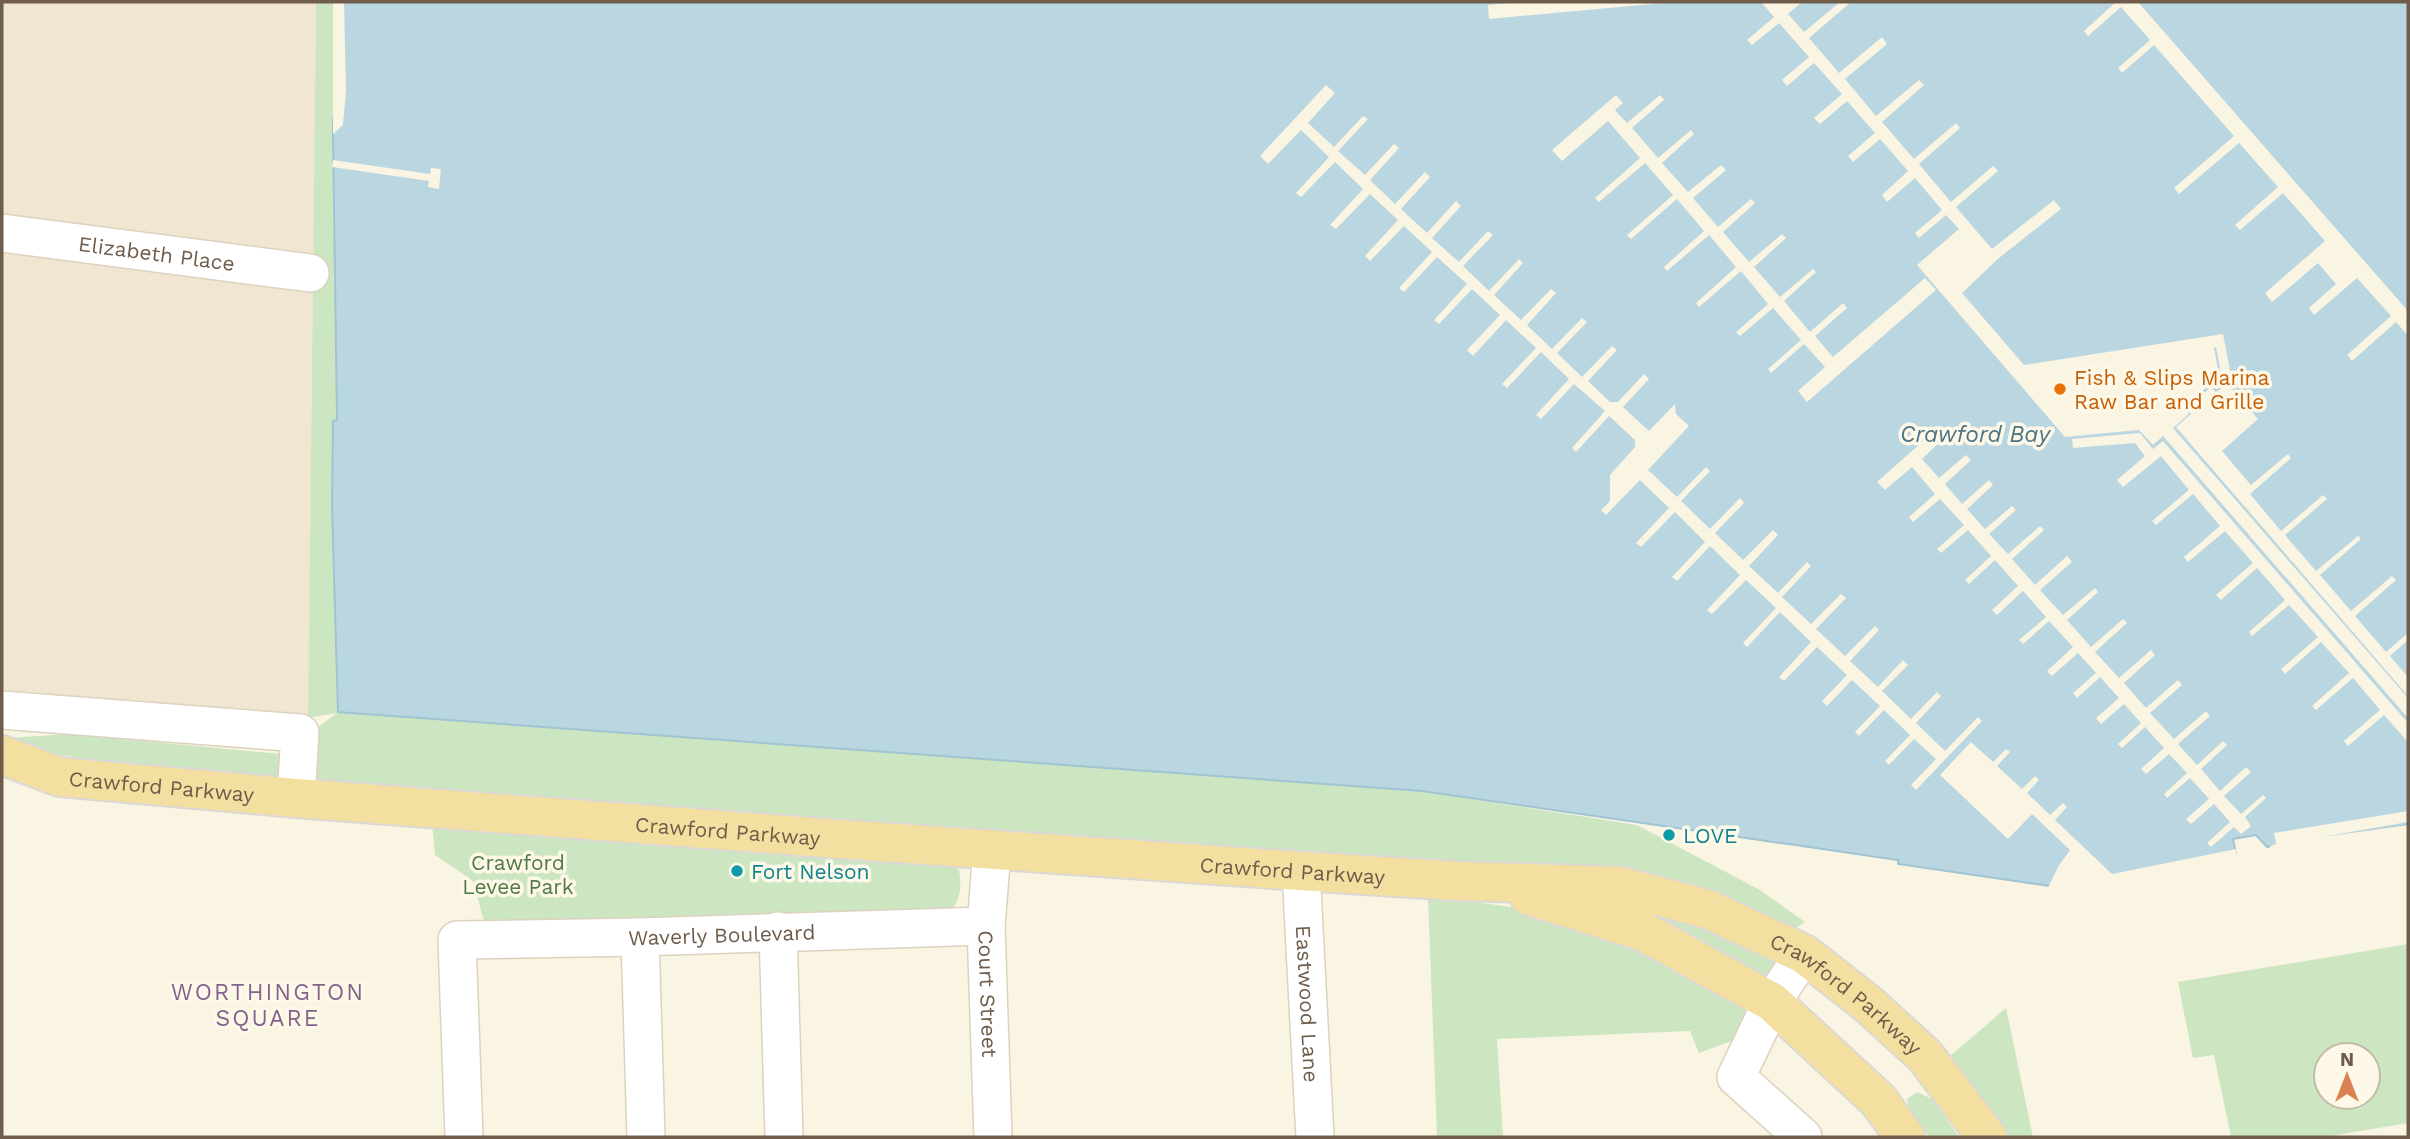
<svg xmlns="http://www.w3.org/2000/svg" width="2410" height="1139" font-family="'Work Sans',sans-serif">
<rect width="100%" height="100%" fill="#faf4e2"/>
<polygon fill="#f1e6d1" points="2,2 316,2 308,718 2,695"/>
<g fill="#cce6c2" fill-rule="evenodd">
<path d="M316,2H336L338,114L333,134L337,421H333L332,506L339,712L1422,791L1637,825L1760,890L1805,922L1792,931L1661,885L951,865L959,870C964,897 955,907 939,927L486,929L473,881L435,855L432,822L56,754L9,738L69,734L281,754L337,713L308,718Z"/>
<polygon points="1585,891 1628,896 1779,956 1778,972 1764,978"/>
<polygon points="1428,895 1517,908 1577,922 1673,963 1748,1014 1742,1037 1699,1053 1690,1031 1497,1039 1503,1137 1437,1137"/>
<path d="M2408,944V1123L2325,1137H2231L2214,1055L2193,1058L2178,982ZM2368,1055V1097H2326V1055Z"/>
<polygon points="2006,1008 2033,1137 2003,1137 1949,1057"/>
<polygon points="1917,1092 1932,1099 1959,1137 1929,1137 1909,1110 1907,1099"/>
</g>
<polygon fill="#b9d6e1" stroke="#a0c4d2" stroke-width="2" points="336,2 2408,2 2408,825 2267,847 2256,835 2233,839 2236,853 2064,888 1898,864 1898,860 1422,791 338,712 332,506 333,421 337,420 333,134 333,119 338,114"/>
<g fill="#faf4e2">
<polygon points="333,2 344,2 346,90 343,125 333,134"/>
<polygon points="1519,2 1675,2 1489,19 1488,5"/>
<polygon points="1761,2 1802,2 1788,14 1804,32 1840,2 1851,2 1809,38 1839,73 1882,37 1887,44 1845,79 1876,116 1919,80 1924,85 1882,122 1914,159 1956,123 1960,128 1919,164 1951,202 1993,166 1998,171 1956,207 1992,249 2054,200 2061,209 1999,258 1962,293 2024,365 2223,334 2232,381 2227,383 2258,419 2222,451 2251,485 2288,454 2291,458 2250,494 2281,531 2323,495 2327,499 2285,535 2316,571 2358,536 2361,539 2320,575 2351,611 2392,576 2396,580 2355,616 2386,652 2408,633 2408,640 2390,656 2408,677 2408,696 2176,427 2191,414 2186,408 2211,387 2216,393 2227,383 2223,383 2216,347 2214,348 2221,386 2217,389 2211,383 2184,407 2189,414 2173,428 2408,698 2408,718 2163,436 2153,445 2139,430 2065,437 1917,265 1959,229 1946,215 1919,238 1915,233 1942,210 1915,178 1887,202 1882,195 1908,171 1880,139 1853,162 1848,156 1875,133 1847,101 1820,124 1814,118 1842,94 1814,63 1787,86 1782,80 1809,57 1779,23 1752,45 1747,40 1774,17"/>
<polygon points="2116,2 2138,2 2408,311 2408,336 2396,322 2352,361 2347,355 2391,316 2357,278 2314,315 2309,308 2336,284 2318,263 2272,302 2265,293 2325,241 2283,193 2240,230 2235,225 2278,187 2239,143 2179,194 2174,188 2234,136 2154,45 2122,73 2118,68 2150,40 2121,7 2088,36 2084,31"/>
<polygon points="1326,85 1335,93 1308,123 1334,147 1363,116 1368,119 1338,151 1365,175 1394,144 1399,148 1370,180 1395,204 1425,172 1430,177 1401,209 1427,233 1456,201 1461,206 1432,238 1459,262 1488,231 1493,235 1463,266 1489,291 1519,259 1523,263 1494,295 1521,320 1551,289 1556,293 1527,325 1552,349 1582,318 1587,322 1557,353 1582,377 1612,346 1617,350 1588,381 1610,402 1618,402 1644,374 1649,379 1623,407 1649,431 1675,404 1676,414 1689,426 1648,470 1677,497 1706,467 1710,471 1681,501 1710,529 1740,498 1744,503 1715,533 1743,560 1773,530 1778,535 1749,566 1778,593 1807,562 1811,566 1782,597 1811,624 1841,594 1846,598 1816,629 1845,656 1875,626 1879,630 1850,661 1878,687 1903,660 1908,665 1882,691 1911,719 1937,692 1941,696 1916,723 1945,751 1978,717 1982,721 1916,790 1911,785 1936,759 1914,739 1889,765 1885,761 1910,735 1884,710 1859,736 1855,732 1880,706 1852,680 1827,706 1822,701 1847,675 1817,647 1784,681 1779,677 1811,642 1780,612 1747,647 1743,643 1776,608 1746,580 1712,614 1707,610 1740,575 1710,546 1677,581 1672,577 1705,542 1675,512 1641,547 1636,543 1669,508 1640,480 1606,515 1601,510 1610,501 1610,475 1635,447 1635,440 1609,416 1576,452 1572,448 1605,411 1574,384 1541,419 1536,415 1569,379 1541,352 1507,388 1502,384 1536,348 1506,320 1473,356 1467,350 1500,315 1472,289 1439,324 1434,320 1467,284 1437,257 1404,292 1399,288 1432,252 1404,226 1370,261 1365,256 1398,220 1370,194 1336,229 1330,225 1363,189 1335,162 1301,197 1296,193 1329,157 1301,130 1268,164 1260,156"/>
<polygon points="1616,95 1623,103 1615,110 1627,123 1660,95 1664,100 1632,128 1658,158 1691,130 1694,134 1662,163 1688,192 1721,165 1726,170 1693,198 1718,227 1751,199 1755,203 1723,232 1749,262 1782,234 1786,238 1754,267 1780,297 1813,269 1816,272 1784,301 1810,332 1843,303 1847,308 1815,336 1833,357 1925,278 1936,290 1807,402 1798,391 1825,367 1804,344 1771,373 1768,369 1801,340 1773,308 1740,336 1736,332 1768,304 1741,271 1699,307 1696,303 1736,267 1709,235 1667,271 1664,267 1704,231 1677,199 1631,239 1627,235 1673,195 1645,163 1599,202 1595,198 1640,158 1608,121 1562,161 1552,150"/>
<polygon points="333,160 430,174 431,168 441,169 439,189 428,187 429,181 332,167"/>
<polygon points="1940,426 1948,434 1922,459 1939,478 1966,455 1971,460 1945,484 1962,504 1989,480 1993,485 1967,509 1985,529 2012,506 2016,510 1989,534 2008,554 2040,526 2044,530 2012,559 2035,585 2067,556 2072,562 2040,590 2063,615 2095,588 2098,592 2067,620 2091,647 2123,619 2127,623 2095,652 2119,678 2151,650 2155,655 2124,683 2146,708 2178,680 2182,685 2150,713 2174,739 2206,711 2210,716 2178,744 2197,765 2223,741 2227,745 2201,769 2220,791 2246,767 2251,772 2224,796 2241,814 2263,795 2266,798 2245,817 2251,826 2241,834 2234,827 2211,847 2207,843 2230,822 2214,804 2191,824 2186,819 2209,799 2190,778 2167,798 2164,794 2187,773 2169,754 2146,774 2141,769 2164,748 2145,727 2122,748 2118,744 2141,723 2124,704 2101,724 2096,718 2119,698 2100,677 2077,698 2073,693 2096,673 2078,653 2052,676 2047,671 2073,647 2049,621 2023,644 2019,640 2046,617 2023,591 1997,615 1992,610 2018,586 1995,560 1969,584 1965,580 1991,556 1968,530 1941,553 1937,549 1964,525 1940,499 1913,522 1909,517 1935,494 1912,467 1885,490 1877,482"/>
<polygon points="2140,433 2153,449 2163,441 2408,723 2408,742 2384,715 2348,746 2344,741 2380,710 2353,678 2316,710 2312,706 2349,673 2321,642 2285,674 2281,669 2318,637 2289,605 2252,636 2249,632 2285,600 2257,568 2221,600 2216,595 2253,563 2225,531 2188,562 2184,557 2220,526 2193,494 2156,525 2152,521 2189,490 2161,456 2123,487 2117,480 2145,456 2135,443 2073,448 2072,439"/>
<polygon points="1971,742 1993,762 2006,749 2010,752 1997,766 2022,789 2035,776 2039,780 2027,793 2050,815 2063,803 2067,807 2055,820 2112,874 2236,849 2237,857 2066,891 2048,888 2058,867 2070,850 2032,814 2008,839 1940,775"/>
<polygon points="2408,811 2408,822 2322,837 2408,825 2408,829 2271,850 2270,846 2276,844 2274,833"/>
</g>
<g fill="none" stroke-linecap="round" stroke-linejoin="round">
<defs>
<g id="minor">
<path id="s1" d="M2,233L310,273"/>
<polyline points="2,710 300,733 296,798"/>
<path id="s2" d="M992,850L986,926L993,1137"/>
<path id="s3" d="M1301,871L1315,1137"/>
<polyline points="778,931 784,1137"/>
<polyline points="640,937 646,1137"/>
<path id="s4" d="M464,1137L457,940L640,937L986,926"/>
<polyline points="1803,1137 1736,1077 1772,1002 1804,954"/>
</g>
<g id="major">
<path id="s5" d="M2,755L60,777L296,798L838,839L1301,871L1458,881L1619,886L1707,909L1804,954L1868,1004L1925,1056L1987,1137"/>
<polyline points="1529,896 1642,931 1772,1002 1878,1100 1905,1137"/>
</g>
</defs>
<use href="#minor" stroke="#ddd1bf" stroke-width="40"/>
<use href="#major" stroke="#dcd8d4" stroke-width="42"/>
<use href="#minor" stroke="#fff" stroke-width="37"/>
<use href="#major" stroke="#f3dfa0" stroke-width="38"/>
</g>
<circle fill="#e8710a" stroke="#fdf8e8" stroke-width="2.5" cx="2060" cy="389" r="7"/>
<g fill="#0f9aa8" stroke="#fdf8e8" stroke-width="2.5">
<circle cx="1669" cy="835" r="7"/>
<circle cx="737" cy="871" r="7"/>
</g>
<g text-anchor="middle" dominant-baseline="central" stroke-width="7" stroke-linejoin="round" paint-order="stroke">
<g font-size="21" fill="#6f5c4b" stroke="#fdf8e8">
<text stroke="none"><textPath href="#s1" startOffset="156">Elizabeth Place</textPath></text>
<text stroke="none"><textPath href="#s5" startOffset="164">Crawford Parkway</textPath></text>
<text stroke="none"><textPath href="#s5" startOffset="732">Crawford Parkway</textPath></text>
<text stroke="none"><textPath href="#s5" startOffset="1298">Crawford Parkway</textPath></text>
<text stroke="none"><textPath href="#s4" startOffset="462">Waverly Boulevard</textPath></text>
<text stroke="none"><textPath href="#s2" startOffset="144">Court Street</textPath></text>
<text stroke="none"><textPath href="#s5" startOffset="1880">Crawford Parkway</textPath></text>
<text stroke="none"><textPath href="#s3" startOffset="133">Eastwood Lane</textPath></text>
</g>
<g font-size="21" fill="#c56008" stroke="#fdf8e8" text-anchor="start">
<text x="2074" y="377">Fish &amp; Slips Marina<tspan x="2074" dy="24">Raw Bar and Grille</tspan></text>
</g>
<g font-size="21" fill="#0d838f" stroke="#fdf8e8" text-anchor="start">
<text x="1683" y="835">LOVE</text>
<text x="751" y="871">Fort Nelson</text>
</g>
<g font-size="21" fill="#507a47" stroke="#fdf8e8">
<text x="518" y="862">Crawford<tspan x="518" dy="24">Levee Park</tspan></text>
</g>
<g font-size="23" font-style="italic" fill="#4b7587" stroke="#fdf8e8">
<text x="1975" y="434">Crawford Bay</text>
</g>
<g font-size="23" letter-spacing="2" fill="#83638c" stroke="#fdf8e8">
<text x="268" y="992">WORTHINGTON<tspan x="268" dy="26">SQUARE</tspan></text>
</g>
</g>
<rect width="2410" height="1139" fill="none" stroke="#6f5c4b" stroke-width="7"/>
<g transform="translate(2347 1076)"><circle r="33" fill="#fdf8e8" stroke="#c4baa9" stroke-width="2"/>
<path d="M0-5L12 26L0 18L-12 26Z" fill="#da8251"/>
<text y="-10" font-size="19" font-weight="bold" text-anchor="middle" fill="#6f5c4b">N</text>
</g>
</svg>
